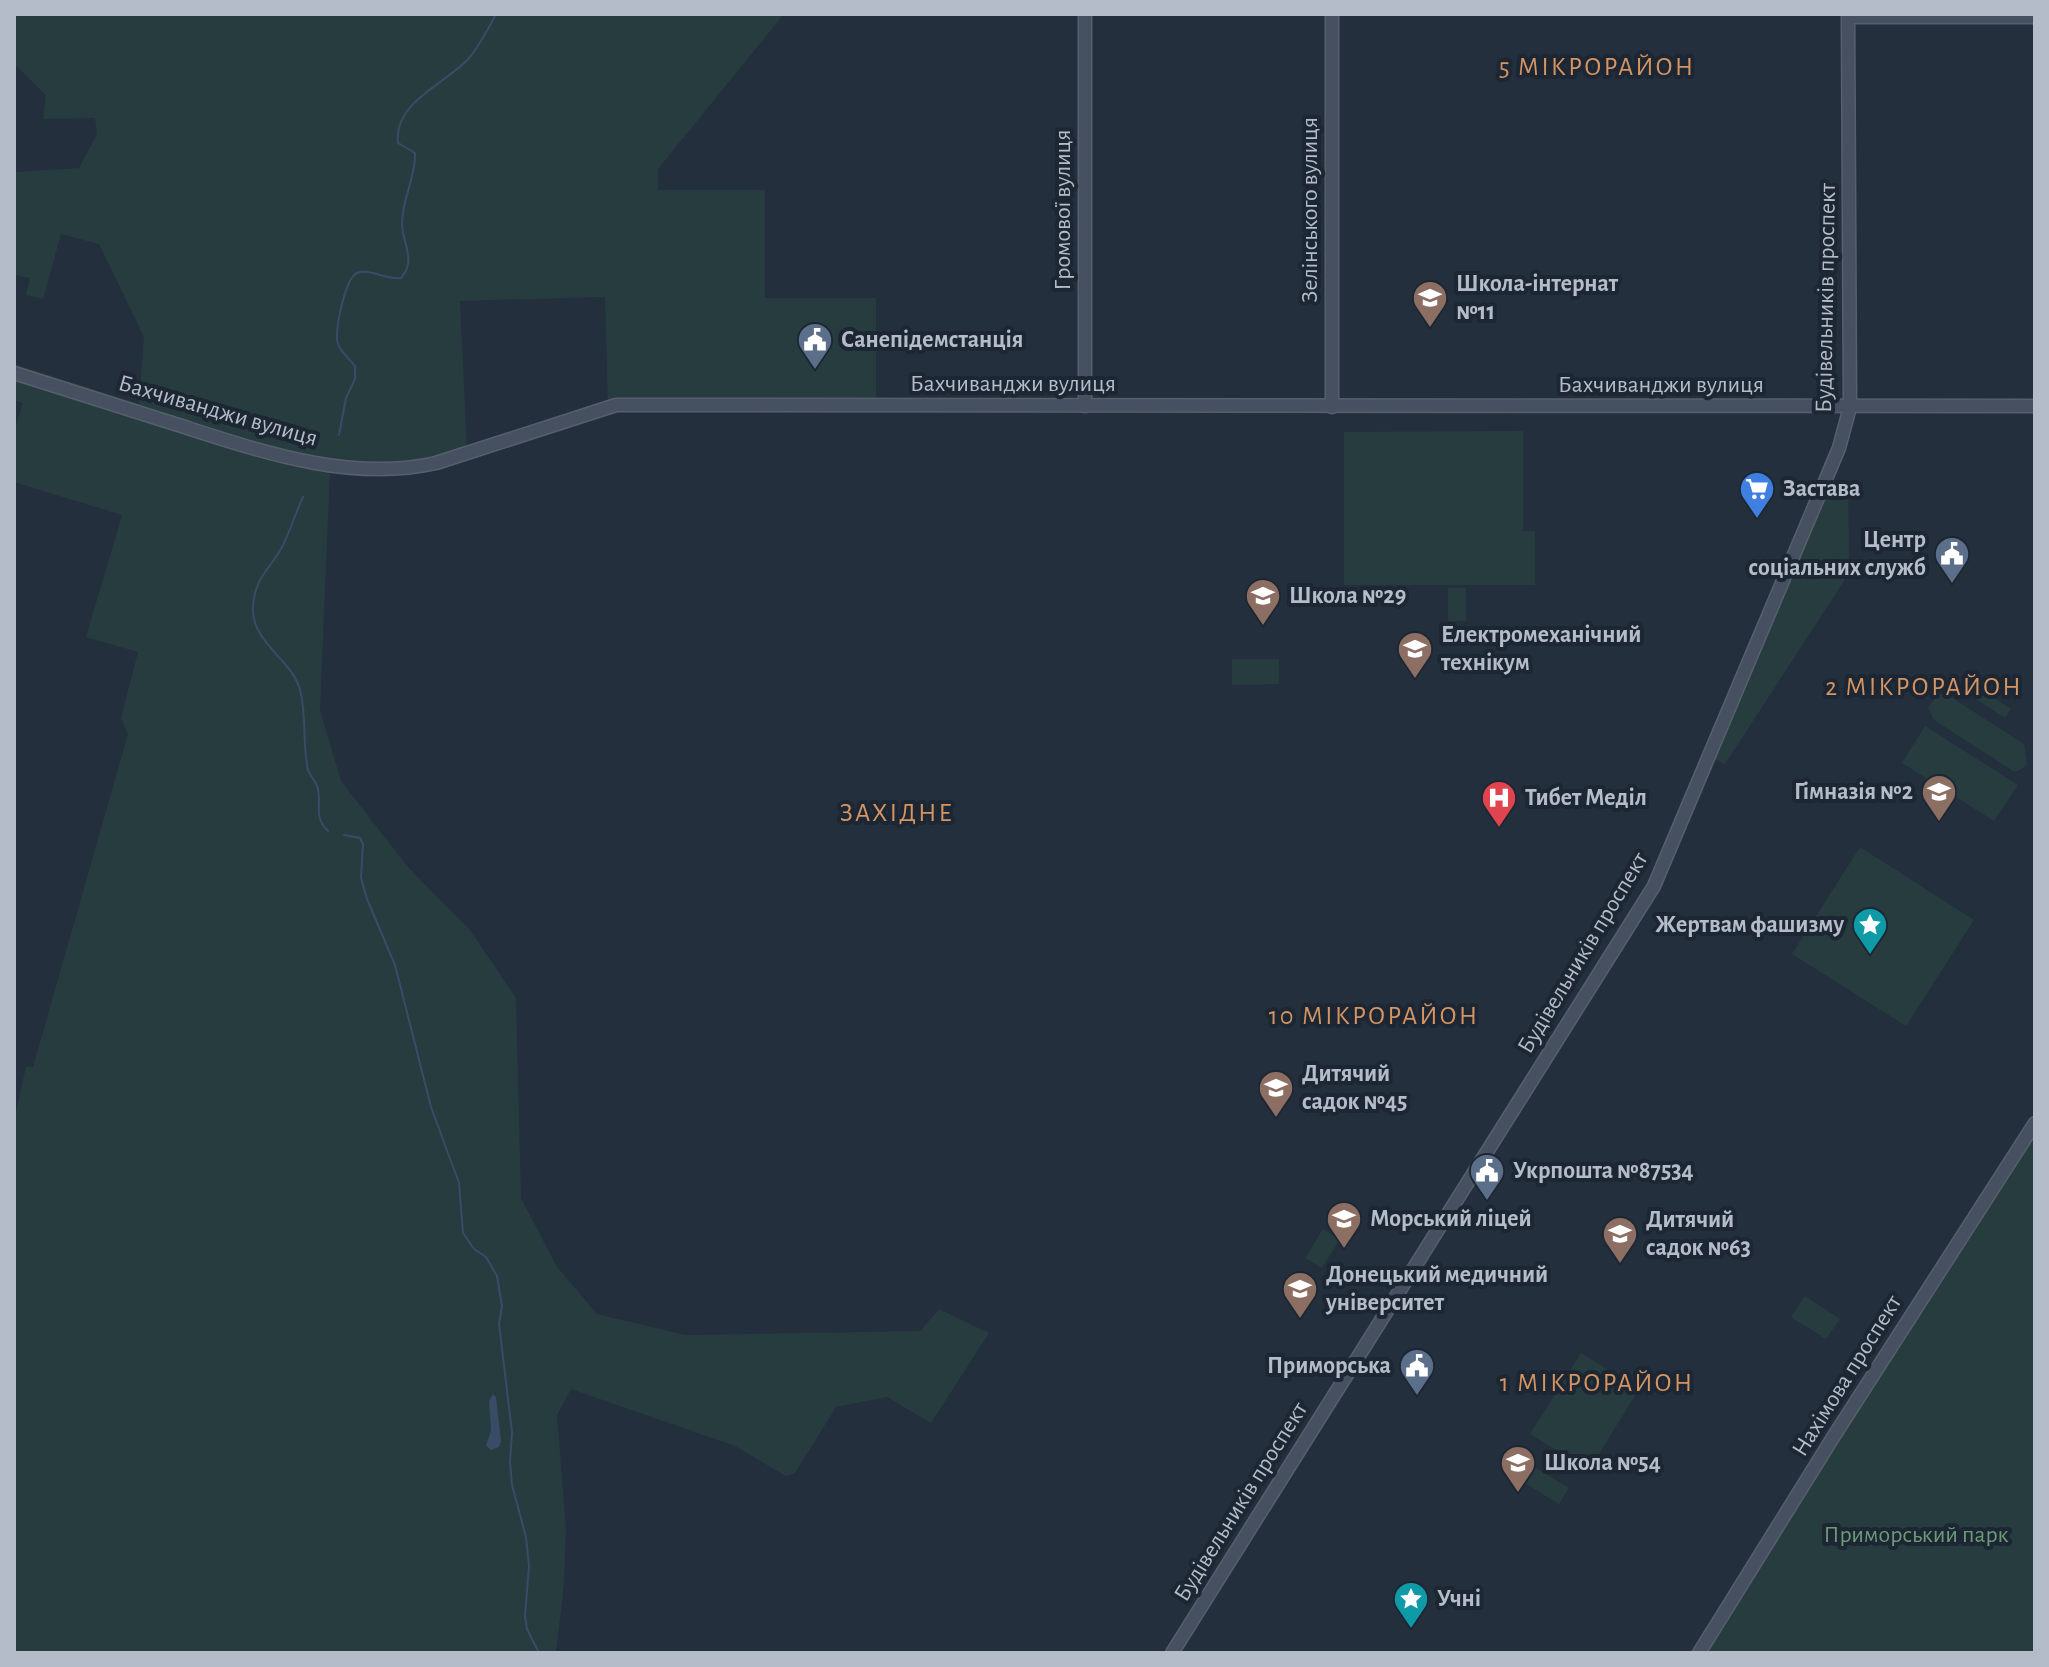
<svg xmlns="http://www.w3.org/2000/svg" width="2049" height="1667" viewBox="0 0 2049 1667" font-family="'Alegreya Sans',sans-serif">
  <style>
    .green { fill: #263c3f }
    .water { fill: #394c67 }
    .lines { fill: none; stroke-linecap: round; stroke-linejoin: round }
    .stream { stroke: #394c67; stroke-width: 2 }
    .secondary-casing { stroke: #565f6c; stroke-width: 15 }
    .secondary { stroke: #465061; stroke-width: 12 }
    .labels { text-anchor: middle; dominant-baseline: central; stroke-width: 8; stroke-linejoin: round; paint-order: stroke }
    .street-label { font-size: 24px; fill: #b4bcc9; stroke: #1d2633 }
    .poi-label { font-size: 24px; font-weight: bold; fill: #b4bcc9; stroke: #1d2633; text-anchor: start }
    .park-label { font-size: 24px; fill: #6b9a76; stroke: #1d2633 }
    .neighbourhood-label { font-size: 26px; letter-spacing: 2px; fill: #d59563; stroke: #1d2633 }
  </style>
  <rect width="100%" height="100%" fill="#242f3e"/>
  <g class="green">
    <path d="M 14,14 L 784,14 L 658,169 L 658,190 L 765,190 L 765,298 L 876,298 L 876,401 L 608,405 L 605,297 L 460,301 L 467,450 L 409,465 L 337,463 L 288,454 L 14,369 L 14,364 L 139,404 L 144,337 L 99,244 L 61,234 L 43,299 L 26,295 L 30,278 L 14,275 L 14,172 L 79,168 L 97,134 L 95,118 L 43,119 L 46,95 L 14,64 Z"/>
    <path d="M 14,377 L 330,471 L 320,710 L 341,781 L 408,867 L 470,930 L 516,998 L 521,1198 L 557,1267 L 597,1314 L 685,1335 L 920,1331 L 939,1309 L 989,1333 L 931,1423 L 887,1397 L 836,1407 L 795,1473 L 786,1476 L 735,1446 L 571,1389 L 557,1415 L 566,1529 L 564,1584 L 556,1653 L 14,1653 L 14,1122 L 26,1066 L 33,1067 L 128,734 L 121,718 L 138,652 L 86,637 L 122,515 L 14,482 L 14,431 L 23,403 L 14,400 Z"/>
    <path d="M 1523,431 L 1523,531 L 1535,531 L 1535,585 L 1344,585 L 1344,432 Z"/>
    <path d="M 1829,481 L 1848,489 L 1849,561 L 1844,581 L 1725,764 L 1712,758 Z"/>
    <rect x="1448" y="588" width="18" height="33"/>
    <path d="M 1232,659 L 1279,659 L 1279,684 L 1232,685 Z"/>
    <path d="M 1971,683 L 2011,709 L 2005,718 L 1965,692 Z"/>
    <path d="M 1938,694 L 1946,694 L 2024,744 L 2027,765 L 2018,771 L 2013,771 L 1934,720 L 1928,708 Z"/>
    <path d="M 1925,726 L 2018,785 L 1994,821 L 1902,763 Z"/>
    <path d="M 1860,847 L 1974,920 L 1906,1026 L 1792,954 Z"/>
    <path d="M 2035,1128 L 2035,1653 L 1700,1653 Z"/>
    <path d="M 1323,1229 L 1340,1239 L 1322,1268 L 1305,1258 Z"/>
    <path d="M 1805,1296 L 1840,1319 L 1826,1339 L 1791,1317 Z"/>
    <path d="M 1581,1353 L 1639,1389 L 1589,1470 L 1530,1434 Z"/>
    <path d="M 1536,1468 L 1569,1488 L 1559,1504 L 1526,1484 Z"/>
  </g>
  <path class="water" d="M 493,1394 L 496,1397 L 501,1441 L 499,1447 L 491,1450 L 486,1445 L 491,1431 L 489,1401 Z"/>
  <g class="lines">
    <g class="stream">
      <path d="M 339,435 L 346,398 L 355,379 L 355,366 C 349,358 338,350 337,340 C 336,327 345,278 357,273 C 369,268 387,280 401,278 C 417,260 402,243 402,223 C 402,199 416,177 415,153 L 398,143 C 393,102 446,84 469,58 C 480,45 488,29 496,14"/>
      <path d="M 303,497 C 296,512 291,528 284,543 C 272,569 255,574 253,607 C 251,643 292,659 300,690 C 307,716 302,744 308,770 C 310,776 315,780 317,786 C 323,803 312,816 328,831"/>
      <path d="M 344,835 L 360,838 L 363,844 L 361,878 L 367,899 L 395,965 L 431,1107 L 459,1183 L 463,1233 L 474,1249 L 486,1257 L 497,1276 L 502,1306 L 499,1324 L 512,1432 L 510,1462 L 512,1485 L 526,1537 L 529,1566 L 525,1616 L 527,1629 L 539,1653"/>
    </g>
    <defs>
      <g id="secondary">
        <path d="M 1085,14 L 1085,406"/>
        <path d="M 1849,17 L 2035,17"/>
        <path d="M 14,373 C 67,390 119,406 172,423 C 257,450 347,483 436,463 L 616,405 L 2035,406"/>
        <path d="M 1332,407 L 1332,14"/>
        <path d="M 1172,1653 L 1654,886 L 1839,448 L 1850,407 L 1848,14"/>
        <path d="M 1699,1653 L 1832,1439 L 2035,1123"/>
      </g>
    </defs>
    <use href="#secondary" class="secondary-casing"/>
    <use href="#secondary" class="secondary"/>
  </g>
  <defs>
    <symbol id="school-pin" viewBox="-11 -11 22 30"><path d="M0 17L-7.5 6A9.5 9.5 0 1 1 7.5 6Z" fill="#8d6e63" stroke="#1d2633"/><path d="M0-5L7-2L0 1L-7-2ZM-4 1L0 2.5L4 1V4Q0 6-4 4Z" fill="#fff"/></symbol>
    <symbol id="civic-pin" viewBox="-11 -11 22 30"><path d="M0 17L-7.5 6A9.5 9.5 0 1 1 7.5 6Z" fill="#5c6f8a" stroke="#1d2633"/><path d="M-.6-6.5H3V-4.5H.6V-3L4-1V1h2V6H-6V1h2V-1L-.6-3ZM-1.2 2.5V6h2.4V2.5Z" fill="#fff"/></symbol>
    <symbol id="supermarket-pin" viewBox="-11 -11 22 30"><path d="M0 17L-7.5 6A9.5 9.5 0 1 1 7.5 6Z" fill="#3f7fe0" stroke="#1d2633"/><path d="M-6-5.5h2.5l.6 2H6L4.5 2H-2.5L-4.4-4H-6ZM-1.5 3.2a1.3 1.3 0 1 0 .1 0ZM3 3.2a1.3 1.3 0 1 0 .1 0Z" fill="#fff"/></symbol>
    <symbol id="university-pin" viewBox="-11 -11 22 30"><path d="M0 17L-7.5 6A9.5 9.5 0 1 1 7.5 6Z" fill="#8d6e63" stroke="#1d2633"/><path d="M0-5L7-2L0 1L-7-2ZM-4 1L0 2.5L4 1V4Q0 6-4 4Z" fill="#fff"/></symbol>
    <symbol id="hospital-pin" viewBox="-11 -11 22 30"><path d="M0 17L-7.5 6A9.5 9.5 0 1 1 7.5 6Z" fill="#e0444e" stroke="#1d2633"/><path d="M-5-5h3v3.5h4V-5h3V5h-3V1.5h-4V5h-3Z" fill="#fff"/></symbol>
    <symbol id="sight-pin" viewBox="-11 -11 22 30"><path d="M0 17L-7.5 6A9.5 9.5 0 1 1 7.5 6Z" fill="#0f9aa8" stroke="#1d2633"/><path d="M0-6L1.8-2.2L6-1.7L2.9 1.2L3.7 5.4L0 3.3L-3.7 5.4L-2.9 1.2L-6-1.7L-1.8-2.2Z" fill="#fff"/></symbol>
  </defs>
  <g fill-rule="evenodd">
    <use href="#school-pin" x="1410" y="278" width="40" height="54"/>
    <use href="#civic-pin" x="795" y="320" width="40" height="54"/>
    <use href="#supermarket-pin" x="1737" y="469" width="40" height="54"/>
    <use href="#civic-pin" x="1932" y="534" width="40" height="54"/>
    <use href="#school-pin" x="1243" y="576" width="40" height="54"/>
    <use href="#university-pin" x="1395" y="629" width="40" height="54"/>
    <use href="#school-pin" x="1919" y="772" width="40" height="54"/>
    <use href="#hospital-pin" x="1479" y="778" width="40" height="54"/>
    <use href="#sight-pin" x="1850" y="905" width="40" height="54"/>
    <use href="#school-pin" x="1256" y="1068" width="40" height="54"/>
    <use href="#civic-pin" x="1467" y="1151" width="40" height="54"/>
    <use href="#school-pin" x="1324" y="1199" width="40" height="54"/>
    <use href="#school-pin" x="1600" y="1214" width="40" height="54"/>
    <use href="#university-pin" x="1280" y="1269" width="40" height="54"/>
    <use href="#civic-pin" x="1397" y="1346" width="40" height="54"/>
    <use href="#school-pin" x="1498" y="1443" width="40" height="54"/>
    <use href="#sight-pin" x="1391" y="1579" width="40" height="54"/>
  </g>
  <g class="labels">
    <g class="street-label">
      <text transform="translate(1063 210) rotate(-90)">Громової вулиця</text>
      <text transform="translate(1310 210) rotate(-90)">Зелінського вулиця</text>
      <text transform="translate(1826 298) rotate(-89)">Будівельників проспект</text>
      <text x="1013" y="384">Бахчиванджи вулиця</text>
      <text x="1661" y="385">Бахчиванджи вулиця</text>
      <text transform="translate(218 411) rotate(16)">Бахчиванджи вулиця</text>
      <text transform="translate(1583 953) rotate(-59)">Будівельників проспект</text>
      <text transform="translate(1847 1376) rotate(-58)">Нахімова проспект</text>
      <text transform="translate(1241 1502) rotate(-58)">Будівельників проспект</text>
    </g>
    <g class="poi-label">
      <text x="1456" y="284">Школа-інтернат<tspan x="1456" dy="28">№11</tspan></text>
      <text x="841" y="340">Санепідемстанція</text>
      <text x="1783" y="489">Застава</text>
      <text x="1926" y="540" text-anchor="end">Центр<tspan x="1926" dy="28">соціальних служб</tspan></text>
      <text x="1289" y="596">Школа №29</text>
      <text x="1441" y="635">Електромеханічний<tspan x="1441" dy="28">технікум</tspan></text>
      <text x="1913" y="792" text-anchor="end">Гімназія №2</text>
      <text x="1525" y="798">Тибет Меділ</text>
      <text x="1844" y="925" text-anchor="end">Жертвам фашизму</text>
      <text x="1302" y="1074">Дитячий<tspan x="1302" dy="28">садок №45</tspan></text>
      <text x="1513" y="1171">Укрпошта №87534</text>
      <text x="1370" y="1219">Морський ліцей</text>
      <text x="1646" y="1220">Дитячий<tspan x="1646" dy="28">садок №63</tspan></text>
      <text x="1326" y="1275">Донецький медичний<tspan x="1326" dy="28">університет</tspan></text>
      <text x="1391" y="1366" text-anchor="end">Приморська</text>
      <text x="1544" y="1463">Школа №54</text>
      <text x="1437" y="1599">Учні</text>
    </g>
    <g class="park-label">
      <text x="1916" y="1535">Приморський парк</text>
    </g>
    <g class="neighbourhood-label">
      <text x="1597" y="67">5 МІКРОРАЙОН</text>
      <text x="1924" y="687">2 МІКРОРАЙОН</text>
      <text x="897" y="813">ЗАХІДНЕ</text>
      <text x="1374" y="1016">10 МІКРОРАЙОН</text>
      <text x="1597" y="1383">1 МІКРОРАЙОН</text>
    </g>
  </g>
  <rect width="2049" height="1667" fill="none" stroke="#b4bcc9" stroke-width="32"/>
</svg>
